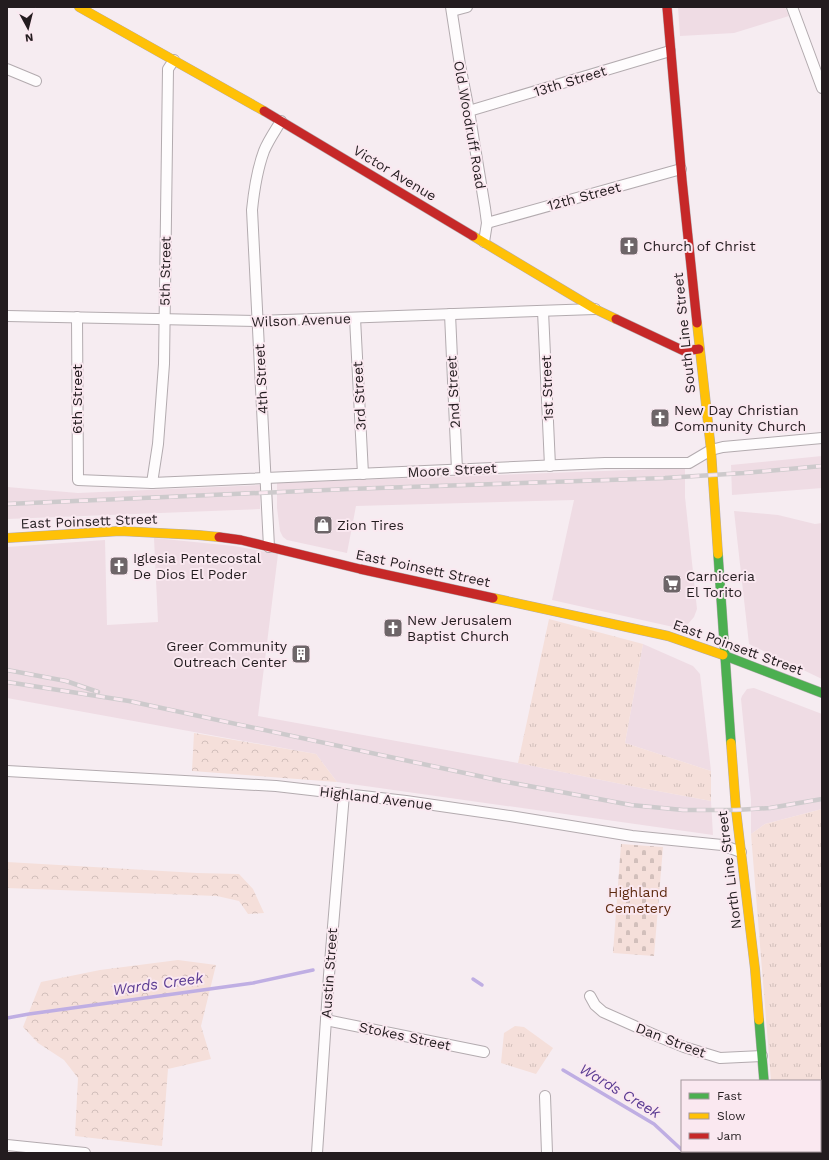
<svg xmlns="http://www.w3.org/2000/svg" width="829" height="1160" viewBox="0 0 829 1160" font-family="'Work Sans',sans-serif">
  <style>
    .built { fill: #efdce4 }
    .grass { fill: url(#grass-tufts) }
    .forest { fill: url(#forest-crowns) }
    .cemetery { fill: url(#cemetery-stones) }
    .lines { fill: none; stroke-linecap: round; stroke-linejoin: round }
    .stream { stroke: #bfaee3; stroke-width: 3.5 }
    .street-casing { stroke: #b3abaf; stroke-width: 12 }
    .fast-casing { stroke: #b3abaf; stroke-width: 10 }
    .slow-casing { stroke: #b3abaf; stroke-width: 10 }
    .jam-casing { stroke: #b3abaf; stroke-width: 10 }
    .street { stroke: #fefcfd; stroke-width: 10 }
    .fast { stroke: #4caf50; stroke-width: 9 }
    .slow { stroke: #ffc107; stroke-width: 9 }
    .jam { stroke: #c62828; stroke-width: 9 }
    .rail-casing { stroke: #cdcacc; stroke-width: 4.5 }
    .rail { stroke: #fae8f0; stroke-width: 3; stroke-dasharray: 9; stroke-linecap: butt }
    .labels { text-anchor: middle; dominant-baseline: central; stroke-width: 4; stroke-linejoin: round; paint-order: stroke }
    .street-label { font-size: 14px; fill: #231c1f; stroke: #fae8f0 }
    .poi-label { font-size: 14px; fill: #231c1f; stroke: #fae8f0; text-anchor: start }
    .park-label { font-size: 14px; fill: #5d2a10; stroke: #fae8f0 }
    .water-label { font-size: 15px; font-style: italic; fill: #5b3c93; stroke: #fae8f0 }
  </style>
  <defs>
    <pattern id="grass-tufts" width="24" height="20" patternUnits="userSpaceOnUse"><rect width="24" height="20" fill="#f5dfda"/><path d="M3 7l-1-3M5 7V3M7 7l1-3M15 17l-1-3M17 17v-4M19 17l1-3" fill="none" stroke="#d2bfbb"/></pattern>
    <pattern id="forest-crowns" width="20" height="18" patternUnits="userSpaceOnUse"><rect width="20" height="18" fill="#f5dfda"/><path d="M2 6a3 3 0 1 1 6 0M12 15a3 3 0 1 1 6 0" fill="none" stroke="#d2bfbb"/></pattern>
    <pattern id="cemetery-stones" width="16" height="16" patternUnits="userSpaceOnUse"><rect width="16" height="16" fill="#f5dfda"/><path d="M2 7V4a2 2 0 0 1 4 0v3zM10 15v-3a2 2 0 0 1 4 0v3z" fill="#d2bfbb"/></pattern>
  </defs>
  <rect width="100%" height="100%" fill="#f6ecf1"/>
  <g class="built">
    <path d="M 678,7 L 785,7 L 789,16 L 734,33 L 680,36 Z"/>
    <path d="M 822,456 L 822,488 L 732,495 L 731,465 Z"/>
    <path d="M 685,468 L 685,497 L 697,609 L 694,617 L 688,624 L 678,628 L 552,600 L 574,500 L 356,506 L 347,553 L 287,540 L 283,537 L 280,531 L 277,508 L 277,483 Z"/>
    <path d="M 260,485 L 260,509 L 7,519 L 7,487 L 78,493 Z"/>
    <path d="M 734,511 L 778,515 L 815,524 L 822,523 L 822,679 L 749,644 Z"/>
    <path d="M 154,538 L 234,546 L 278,554 L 258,716 L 518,763 L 631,786 L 711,801 L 713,835 L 337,782 L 316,754 L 7,698 L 7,547 L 105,540 L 107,625 L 158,622 Z"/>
    <path d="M 643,644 L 693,666 L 700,674 L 711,771 L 625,743 Z"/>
    <path d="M 754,688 L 822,714 L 822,809 L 765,824 L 751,834 L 751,800 L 741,699 L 742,696 L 747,689 Z"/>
  </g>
  <g class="grass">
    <path d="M 549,619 L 643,644 L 625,743 L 711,771 L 711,801 L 631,786 L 518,763 Z"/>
    <path d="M 822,809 L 822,1153 L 776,1153 L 776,1151 L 820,1151 L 820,1081 L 771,1081 L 751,834 L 765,824 Z"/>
    <path d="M 515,1026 L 524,1027 L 553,1048 L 536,1074 L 501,1063 L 504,1033 Z"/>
  </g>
  <g class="forest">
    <path d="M 194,733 L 316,754 L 337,782 L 192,771 Z"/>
    <path d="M 7,862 L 197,873 L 239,874 L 253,889 L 264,913 L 248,914 L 239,901 L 217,896 L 7,888 Z"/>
    <path d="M 178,960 L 216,965 L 201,1026 L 211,1059 L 168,1069 L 162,1146 L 75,1136 L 78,1078 L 64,1060 L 38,1043 L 23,1027 L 41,982 L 100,970 Z"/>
  </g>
  <path class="cemetery" d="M 621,844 L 663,847 L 654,956 L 613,953 Z"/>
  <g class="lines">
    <g class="stream">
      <path d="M 473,979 L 482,985"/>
      <path d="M 7,1018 L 29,1014 L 253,983 L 313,970"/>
      <path d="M 563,1070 L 654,1124 L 682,1150"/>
    </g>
    <defs>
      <g id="street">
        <path d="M 451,7 L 460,65 L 469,111 L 485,208 L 487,223 L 484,242"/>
        <path d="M 792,7 L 822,88"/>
        <path d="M 452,11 L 467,7"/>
        <path d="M 7,69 L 36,81"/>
        <path d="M 469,111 L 670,51"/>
        <path d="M 487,223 L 681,169"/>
        <path d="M 543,311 L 550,466"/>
        <path d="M 450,314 L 457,470"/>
        <path d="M 7,316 L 257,321 L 595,309"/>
        <path d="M 77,317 L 78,480 L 152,483 L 605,463 L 689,463 L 711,450 L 723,447 L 822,438"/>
        <path d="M 355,318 L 363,474"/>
        <path d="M 152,483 L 158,444 L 164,364 L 168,69 L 174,60"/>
        <path d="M 269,547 L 252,210 C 254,190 257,170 264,151 C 268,141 275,131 281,121"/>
        <path d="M 7,771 L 276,786 L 406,801 L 510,816 L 632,836 L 722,845 L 741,852"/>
        <path d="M 590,996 L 595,1005 L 603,1012 L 657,1036 L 684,1047 L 720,1058 L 762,1056"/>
        <path d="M 326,1020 L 484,1052"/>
        <path d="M 545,1096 L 547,1153"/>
        <path d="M 7,1145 L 85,1153"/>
        <path d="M 317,1153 L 329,975 L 344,794"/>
      </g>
      <g id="fast">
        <path d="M 718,554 L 731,743"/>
        <path d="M 723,655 L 822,693"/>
        <path d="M 759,1020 L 764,1081"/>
        <path d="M 769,1151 L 769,1153"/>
      </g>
      <g id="slow">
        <path d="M 79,7 L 264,111"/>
        <path d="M 473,236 L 595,309 L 616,319"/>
        <path d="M 697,323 L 711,450 L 718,554"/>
        <path d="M 7,538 L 120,531 L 198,535 L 219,537"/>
        <path d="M 493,598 L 668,636 L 723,655"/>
        <path d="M 731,743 L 736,810 L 755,969 L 759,1020"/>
      </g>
      <g id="jam">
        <path d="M 667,7 L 682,180 L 697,323"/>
        <path d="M 264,111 L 473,236"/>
        <path d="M 616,319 L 684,351 L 699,349"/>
        <path d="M 219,537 L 241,540 L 360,569 L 493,598"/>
      </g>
    </defs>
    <use href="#street" class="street-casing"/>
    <use href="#fast" class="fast-casing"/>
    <use href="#slow" class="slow-casing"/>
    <use href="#jam" class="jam-casing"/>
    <use href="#street" class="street"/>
    <use href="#fast" class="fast"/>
    <use href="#slow" class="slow"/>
    <use href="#jam" class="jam"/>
    <defs>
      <g id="rail">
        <path d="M 7,504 L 349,489 L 665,478 L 744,473 L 822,466"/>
        <path d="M 7,670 L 66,681 L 98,692"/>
        <path d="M 7,682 L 129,701 L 502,781 L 631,805 L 683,810 L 736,810 L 770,808 L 822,799"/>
      </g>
    </defs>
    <use href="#rail" class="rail-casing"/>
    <use href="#rail" class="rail"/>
  </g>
  <defs>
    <symbol id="church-square" viewBox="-11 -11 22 22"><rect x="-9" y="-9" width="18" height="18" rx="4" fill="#6d6568" stroke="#fae8f0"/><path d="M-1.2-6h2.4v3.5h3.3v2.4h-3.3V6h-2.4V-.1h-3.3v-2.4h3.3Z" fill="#fff"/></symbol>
    <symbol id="shop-square" viewBox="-11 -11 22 22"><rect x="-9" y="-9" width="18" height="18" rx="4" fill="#6d6568" stroke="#fae8f0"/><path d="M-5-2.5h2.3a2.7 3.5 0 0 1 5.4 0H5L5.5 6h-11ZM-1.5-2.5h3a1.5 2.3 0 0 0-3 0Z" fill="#fff"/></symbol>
    <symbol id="supermarket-square" viewBox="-11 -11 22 22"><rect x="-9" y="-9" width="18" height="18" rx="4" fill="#6d6568" stroke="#fae8f0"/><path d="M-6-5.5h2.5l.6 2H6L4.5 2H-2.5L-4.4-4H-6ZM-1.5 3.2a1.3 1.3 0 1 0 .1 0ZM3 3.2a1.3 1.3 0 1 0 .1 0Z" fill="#fff"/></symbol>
    <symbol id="building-square" viewBox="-11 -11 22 22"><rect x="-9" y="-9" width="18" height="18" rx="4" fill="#6d6568" stroke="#fae8f0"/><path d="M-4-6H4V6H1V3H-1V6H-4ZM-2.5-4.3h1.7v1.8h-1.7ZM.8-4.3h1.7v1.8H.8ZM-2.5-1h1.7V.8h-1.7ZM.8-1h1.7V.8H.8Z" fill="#fff"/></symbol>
  </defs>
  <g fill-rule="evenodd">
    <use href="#church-square" x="618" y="235" width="22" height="22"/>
    <use href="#church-square" x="649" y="407" width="22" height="22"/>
    <use href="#shop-square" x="312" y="514" width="22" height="22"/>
    <use href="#church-square" x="108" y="555" width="22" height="22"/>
    <use href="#supermarket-square" x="661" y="573" width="22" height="22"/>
    <use href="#church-square" x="382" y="617" width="22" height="22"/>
    <use href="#building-square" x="290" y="643" width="22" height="22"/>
  </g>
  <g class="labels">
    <g class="street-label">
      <text transform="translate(570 81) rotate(-17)">13th Street</text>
      <text transform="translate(470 125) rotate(80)">Old Woodruff Road</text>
      <text transform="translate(395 173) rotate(31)">Victor Avenue</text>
      <text transform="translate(584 196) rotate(-15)">12th Street</text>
      <text transform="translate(165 271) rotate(-89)">5th Street</text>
      <text transform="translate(301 320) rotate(-2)">Wilson Avenue</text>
      <text transform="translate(684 333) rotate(-96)">South Line Street</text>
      <text transform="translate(261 379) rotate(-93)">4th Street</text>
      <text transform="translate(547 388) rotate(-92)">1st Street</text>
      <text transform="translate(453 392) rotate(-93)">2nd Street</text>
      <text transform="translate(359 396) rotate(-93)">3rd Street</text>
      <text transform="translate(77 399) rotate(-90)">6th Street</text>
      <text transform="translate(452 470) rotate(-3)">Moore Street</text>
      <text transform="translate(89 521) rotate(-2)">East Poinsett Street</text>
      <text transform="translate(423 568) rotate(12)">East Poinsett Street</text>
      <text transform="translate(738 647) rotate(20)">East Poinsett Street</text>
      <text transform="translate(376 798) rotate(7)">Highland Avenue</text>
      <text transform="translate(729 870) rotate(-97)">North Line Street</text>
      <text transform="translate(329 973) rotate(-86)">Austin Street</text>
      <text transform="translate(405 1036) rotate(12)">Stokes Street</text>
      <text transform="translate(671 1040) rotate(21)">Dan Street</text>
    </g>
    <g class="poi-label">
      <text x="643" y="246">Church of Christ</text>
      <text x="674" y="410">New Day Christian<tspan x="674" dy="16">Community Church</tspan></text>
      <text x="337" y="525">Zion Tires</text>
      <text x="133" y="558">Iglesia Pentecostal<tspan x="133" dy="16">De Dios El Poder</tspan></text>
      <text x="686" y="576">Carniceria<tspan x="686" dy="16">El Torito</tspan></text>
      <text x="407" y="620">New Jerusalem<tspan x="407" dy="16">Baptist Church</tspan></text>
      <text x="287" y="646" text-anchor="end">Greer Community<tspan x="287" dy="16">Outreach Center</tspan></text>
    </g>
    <g class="park-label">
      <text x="638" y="892">Highland<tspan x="638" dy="16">Cemetery</tspan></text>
    </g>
    <g class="water-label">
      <text transform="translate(158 984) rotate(-8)">Wards Creek</text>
      <text transform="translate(620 1091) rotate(31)">Wards Creek</text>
    </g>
  </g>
  <rect width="829" height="1160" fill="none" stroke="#231c1f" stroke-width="16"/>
  <rect x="681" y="1080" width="140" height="72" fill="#fae8f0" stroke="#a4969c"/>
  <rect x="689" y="1093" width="20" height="6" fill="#4caf50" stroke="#a4969c"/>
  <text x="717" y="1100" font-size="12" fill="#231c1f">Fast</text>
  <rect x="689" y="1113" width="20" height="6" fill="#ffc107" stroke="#a4969c"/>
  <text x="717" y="1120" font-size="12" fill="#231c1f">Slow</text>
  <rect x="689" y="1133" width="20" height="6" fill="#c62828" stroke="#a4969c"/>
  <text x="717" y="1140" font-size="12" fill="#231c1f">Jam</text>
  <g transform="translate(28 28) rotate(173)" stroke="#fae8f0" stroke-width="3" paint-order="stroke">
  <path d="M0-3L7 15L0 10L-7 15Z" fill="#231c1f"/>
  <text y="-6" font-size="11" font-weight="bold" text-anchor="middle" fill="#231c1f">N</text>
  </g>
</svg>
